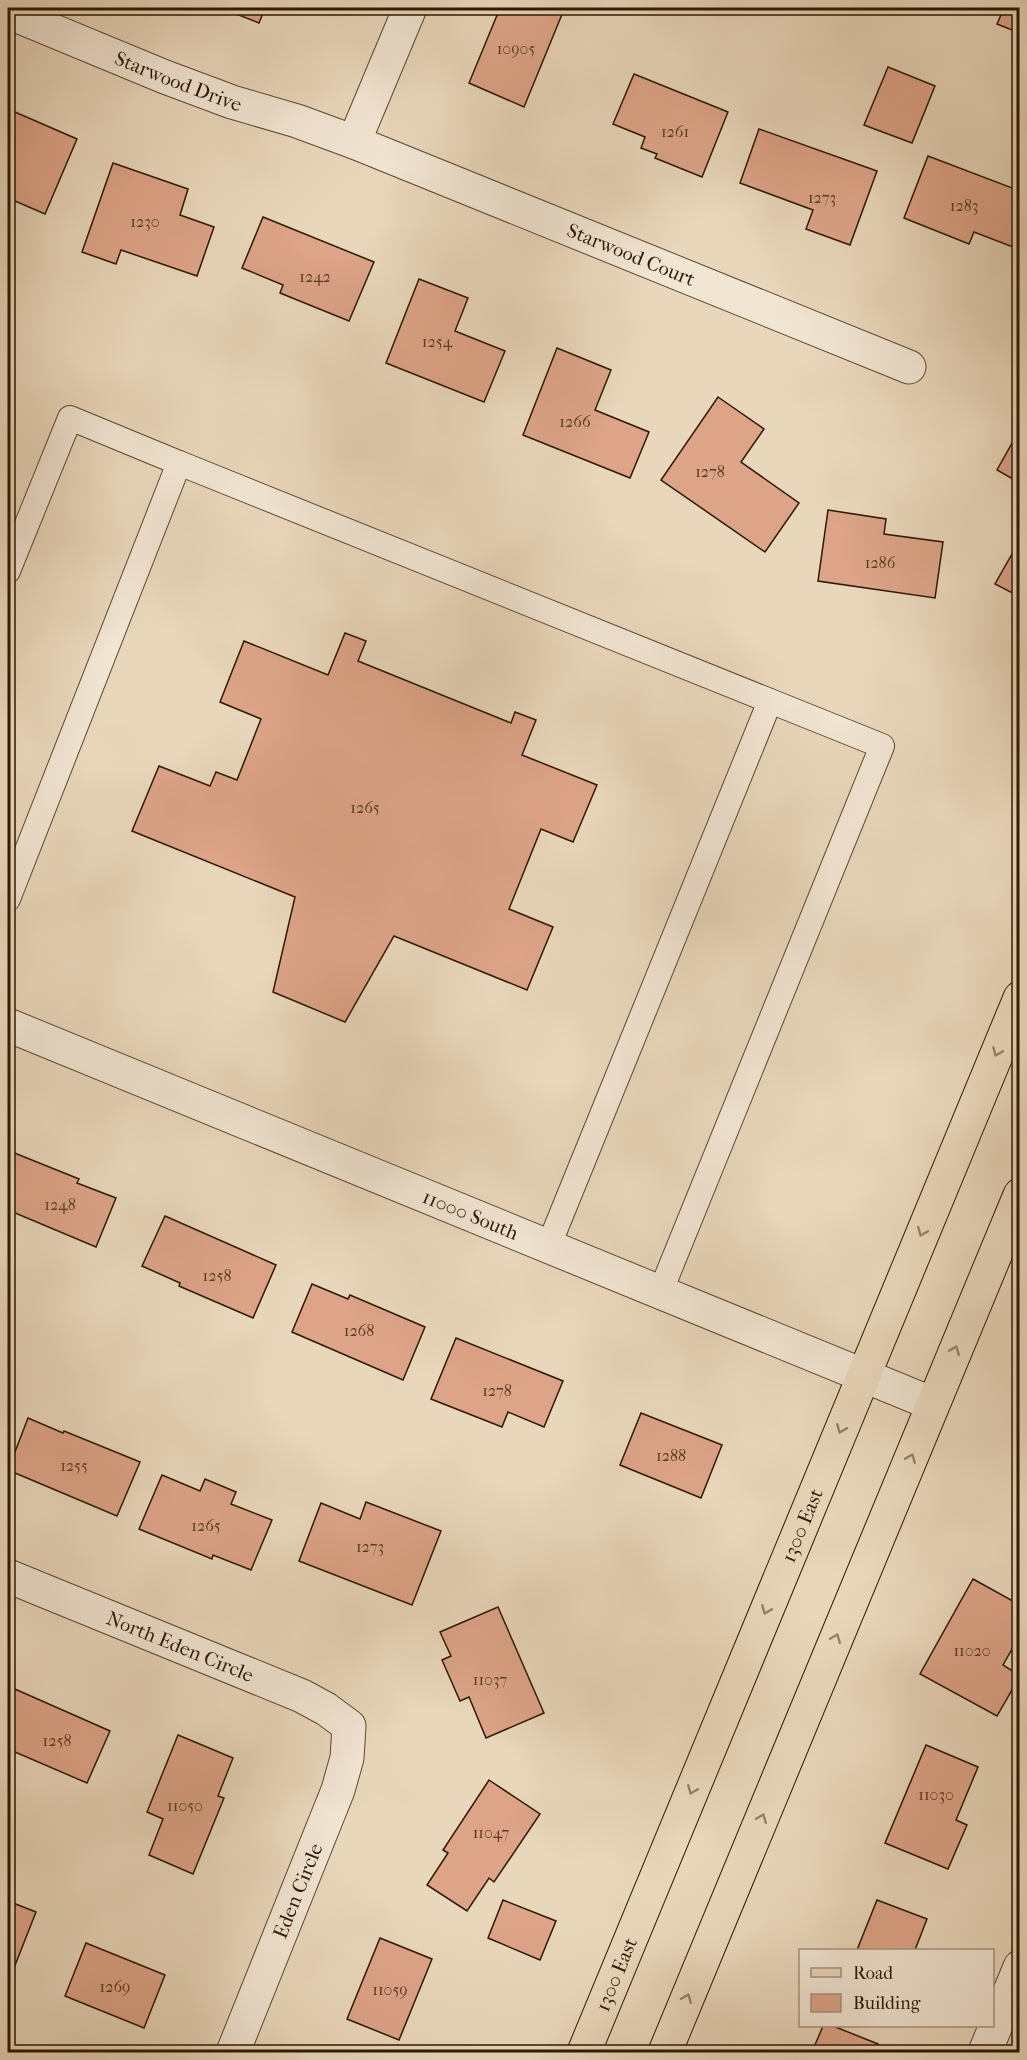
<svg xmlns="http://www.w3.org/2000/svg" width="1027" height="2060" viewBox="0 0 1027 2060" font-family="'IM FELL French Canon',serif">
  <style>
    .building { fill: #dda488; stroke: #2c1801; stroke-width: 1.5 }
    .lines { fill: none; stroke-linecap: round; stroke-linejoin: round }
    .service-casing { stroke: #5b4830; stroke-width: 26 }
    .minor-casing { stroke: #5b4830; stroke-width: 35 }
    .tertiary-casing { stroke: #5b4830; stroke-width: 35 }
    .primary-casing { stroke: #2c1801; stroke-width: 35 }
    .path { stroke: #2c1801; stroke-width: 4; stroke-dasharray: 1.5 3; stroke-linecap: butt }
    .service { stroke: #f1e5d3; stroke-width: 24 }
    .minor { stroke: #f1e5d3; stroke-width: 33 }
    .tertiary { stroke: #f1e5d3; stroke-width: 33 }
    .primary { stroke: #e9d7bb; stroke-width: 33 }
    .oneway { stroke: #948167 }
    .labels { text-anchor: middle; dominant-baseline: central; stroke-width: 4.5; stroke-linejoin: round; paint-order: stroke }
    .number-label { font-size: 16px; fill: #583b23 }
    .street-label { font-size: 20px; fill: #2c1801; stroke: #f1e5d3 }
  </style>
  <rect width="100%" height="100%" fill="#e9d7bb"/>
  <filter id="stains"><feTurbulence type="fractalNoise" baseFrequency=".00333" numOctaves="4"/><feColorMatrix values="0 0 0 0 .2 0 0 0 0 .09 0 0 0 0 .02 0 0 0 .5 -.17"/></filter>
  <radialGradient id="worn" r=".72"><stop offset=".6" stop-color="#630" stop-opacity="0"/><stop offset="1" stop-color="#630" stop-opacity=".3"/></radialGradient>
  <g class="building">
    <path d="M 221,8 L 265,8 L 259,23 Z"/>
    <path d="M 500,8 L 553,8 L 563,12 L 524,107 L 469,83 Z"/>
    <path d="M 1004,8 L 1020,8 L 1020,33 L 997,24 Z"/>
    <path d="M 888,67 L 935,86 L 912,143 L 864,125 Z"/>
    <path d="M 634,74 L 728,112 L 702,177 L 655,158 L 657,154 L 641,148 L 645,137 L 613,124 Z"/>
    <path d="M 8,109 L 77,139 L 45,214 L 8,198 Z"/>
    <path d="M 759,129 L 877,171 L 850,245 L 806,229 L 813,210 L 740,183 Z"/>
    <path d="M 928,156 L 1020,191 L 1020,230 L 1013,247 L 974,232 L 969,244 L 904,218 Z"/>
    <path d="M 113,163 L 188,189 L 180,215 L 214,227 L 197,276 L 121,250 L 116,264 L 82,252 Z"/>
    <path d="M 263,217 L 374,262 L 349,321 L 280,293 L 283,285 L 242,268 Z"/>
    <path d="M 419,279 L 468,298 L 455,331 L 505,351 L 484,402 L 386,363 Z"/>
    <path d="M 557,348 L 611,370 L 595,410 L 649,432 L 630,478 L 523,435 Z"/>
    <path d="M 718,397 L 764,429 L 741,462 L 799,503 L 765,552 L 661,480 Z"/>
    <path d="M 1020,429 L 1020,483 L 997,470 Z"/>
    <path d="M 828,510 L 886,519 L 884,534 L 943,542 L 935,598 L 818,581 Z"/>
    <path d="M 1020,540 L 1020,597 L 995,584 Z"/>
    <path d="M 345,633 L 366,641 L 358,661 L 511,723 L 515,712 L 536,720 L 522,755 L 597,785 L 573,842 L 541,829 L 509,909 L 553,927 L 527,990 L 394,936 L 345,1022 L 273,992 L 295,897 L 132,831 L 159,766 L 210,786 L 216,772 L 237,780 L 261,719 L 220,702 L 244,641 L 328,675 Z"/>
    <path d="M 12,1152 L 79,1179 L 77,1183 L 116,1198 L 96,1247 L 8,1210 L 8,1163 Z"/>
    <path d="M 165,1216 L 276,1265 L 253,1318 L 179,1286 L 180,1283 L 142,1266 Z"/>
    <path d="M 312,1284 L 348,1299 L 350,1295 L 425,1327 L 403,1380 L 292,1332 Z"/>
    <path d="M 456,1338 L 563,1381 L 544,1427 L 508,1412 L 502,1427 L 431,1399 Z"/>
    <path d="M 641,1413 L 722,1445 L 701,1498 L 620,1465 Z"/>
    <path d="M 28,1418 L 63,1433 L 64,1431 L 140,1462 L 117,1516 L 8,1470 Z"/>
    <path d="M 162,1475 L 200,1491 L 205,1479 L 236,1492 L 231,1504 L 272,1520 L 251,1570 L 213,1555 L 212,1559 L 139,1529 Z"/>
    <path d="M 366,1502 L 441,1531 L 412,1605 L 299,1561 L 321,1503 L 360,1519 Z"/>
    <path d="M 973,1579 L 1020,1605 L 1020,1635 L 1003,1665 L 1020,1676 L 997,1716 L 920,1674 Z"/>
    <path d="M 498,1607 L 544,1713 L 486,1738 L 469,1697 L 460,1701 L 442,1660 L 451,1656 L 440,1632 Z"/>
    <path d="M 8,1686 L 110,1731 L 87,1783 L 8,1749 Z"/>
    <path d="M 178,1735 L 233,1758 L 218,1796 L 224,1798 L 193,1874 L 149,1855 L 163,1819 L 147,1812 Z"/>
    <path d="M 926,1745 L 978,1767 L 956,1820 L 967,1825 L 948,1869 L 885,1843 Z"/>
    <path d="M 489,1780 L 540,1814 L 494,1882 L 489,1878 L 467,1911 L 427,1885 L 448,1853 L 443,1850 Z"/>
    <path d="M 503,1900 L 556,1921 L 540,1960 L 488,1938 Z"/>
    <path d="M 877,1900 L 927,1919 L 915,1950 L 857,1950 Z"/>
    <path d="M 8,1901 L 36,1912 L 12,1973 L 8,1971 Z"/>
    <path d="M 380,1938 L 432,1959 L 399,2040 L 347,2019 Z"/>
    <path d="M 86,1943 L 165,1975 L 144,2028 L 65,1996 Z"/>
    <path d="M 823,2026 L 833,2026 L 878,2044 L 874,2052 L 812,2052 Z"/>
  </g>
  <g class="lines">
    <defs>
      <g id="service">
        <path d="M 179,463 L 770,701"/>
        <path d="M 8,571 L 70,418 L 179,463 L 8,899"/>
        <path d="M 549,1245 L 770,701 L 882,746 L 660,1293"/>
      </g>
      <g id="minor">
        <path id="s1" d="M 8,12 L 165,77 L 232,102 L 297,121 L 354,142 L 909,367"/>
        <path d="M 354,142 L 410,8"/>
        <path id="s2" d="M 8,1576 L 302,1696 L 326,1709 L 349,1726 L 347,1758 L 338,1790 L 233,2052"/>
        <path d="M 985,2052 L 1020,1967"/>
      </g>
      <g id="tertiary">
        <path id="s3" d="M 8,1025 L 933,1404"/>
      </g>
      <g id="primary">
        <path id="s4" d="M 584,2052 L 1020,998"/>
        <path d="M 665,2052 L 1020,1195"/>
      </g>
    </defs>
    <use href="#service" class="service-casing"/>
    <use href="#minor" class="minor-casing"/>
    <use href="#tertiary" class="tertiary-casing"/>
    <use href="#primary" class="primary-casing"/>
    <path class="path" d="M 1020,1397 L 1018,1405 L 1020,1415"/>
    <use href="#service" class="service"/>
    <use href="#minor" class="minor"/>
    <use href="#tertiary" class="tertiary"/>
    <use href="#primary" class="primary"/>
  </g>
  <defs><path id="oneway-chevron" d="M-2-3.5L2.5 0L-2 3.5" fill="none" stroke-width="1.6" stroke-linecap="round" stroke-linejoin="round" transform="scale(1.5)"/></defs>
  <g class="oneway">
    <use href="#oneway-chevron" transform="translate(997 1052) rotate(113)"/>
    <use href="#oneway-chevron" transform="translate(922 1232) rotate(112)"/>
    <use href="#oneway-chevron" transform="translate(955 1350) rotate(-68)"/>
    <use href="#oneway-chevron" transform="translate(841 1429) rotate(112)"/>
    <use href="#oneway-chevron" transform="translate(911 1458) rotate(-68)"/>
    <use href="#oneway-chevron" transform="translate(766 1610) rotate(112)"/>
    <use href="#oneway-chevron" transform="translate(836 1638) rotate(-68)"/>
    <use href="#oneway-chevron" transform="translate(692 1790) rotate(112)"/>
    <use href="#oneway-chevron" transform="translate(762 1818) rotate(-68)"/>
    <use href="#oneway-chevron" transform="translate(687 1998) rotate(-68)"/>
  </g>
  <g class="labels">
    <g class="number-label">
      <text x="516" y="48">10905</text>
      <text x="675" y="131">1261</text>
      <text x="822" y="197">1273</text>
      <text x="964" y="205">1283</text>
      <text x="145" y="221">1230</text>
      <text x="315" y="276">1242</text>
      <text x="437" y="341">1254</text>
      <text x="575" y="421">1266</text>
      <text x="710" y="471">1278</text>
      <text x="880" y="562">1286</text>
      <text x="365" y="807">1265</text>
      <text x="60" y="1204">1248</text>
      <text x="217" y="1275">1258</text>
      <text x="359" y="1330">1268</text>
      <text x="497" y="1390">1278</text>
      <text x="671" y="1455">1288</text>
      <text x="74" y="1465">1255</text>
      <text x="206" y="1525">1265</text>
      <text x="370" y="1546">1273</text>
      <text x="972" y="1650">11020</text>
      <text x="490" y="1679">11037</text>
      <text x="57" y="1740">1258</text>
      <text x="936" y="1794">11030</text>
      <text x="185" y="1805">11050</text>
      <text x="491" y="1832">11047</text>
      <text x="115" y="1986">1269</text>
      <text x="390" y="1989">11059</text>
    </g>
    <g class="street-label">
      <text stroke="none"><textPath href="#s1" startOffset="184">Starwood Drive</textPath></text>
      <text stroke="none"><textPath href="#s1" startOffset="669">Starwood Court</textPath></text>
      <text stroke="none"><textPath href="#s3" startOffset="500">11000 South</textPath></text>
      <text stroke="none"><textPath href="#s4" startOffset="570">1300 East</textPath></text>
      <text stroke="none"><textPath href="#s2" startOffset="186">North Eden Circle</textPath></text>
      <text transform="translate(298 1891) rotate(-68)">Eden Circle</text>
      <text stroke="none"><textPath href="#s4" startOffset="84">1300 East</textPath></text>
    </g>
  </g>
  <rect width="1027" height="2060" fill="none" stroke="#e9d7bb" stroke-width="30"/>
  <rect x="9" y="9" width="1009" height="2042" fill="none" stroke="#2c1801" stroke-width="3"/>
  <rect x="15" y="15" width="997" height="2030" fill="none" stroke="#2c1801" stroke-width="1.5"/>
  <rect x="799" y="1949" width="195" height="78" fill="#f1e5d3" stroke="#a2937f" stroke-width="1.5"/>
  <rect x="811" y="1968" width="30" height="9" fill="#e9d7bb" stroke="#a2937f" stroke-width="1.5"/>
  <text x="853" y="1979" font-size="18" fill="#2c1801">Road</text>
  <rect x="811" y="1994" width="30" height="18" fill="#dda488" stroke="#a2937f" stroke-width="1.5"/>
  <text x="853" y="2009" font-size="18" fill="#2c1801">Building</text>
  <rect width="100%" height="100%" filter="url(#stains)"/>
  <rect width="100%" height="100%" fill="url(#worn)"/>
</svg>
